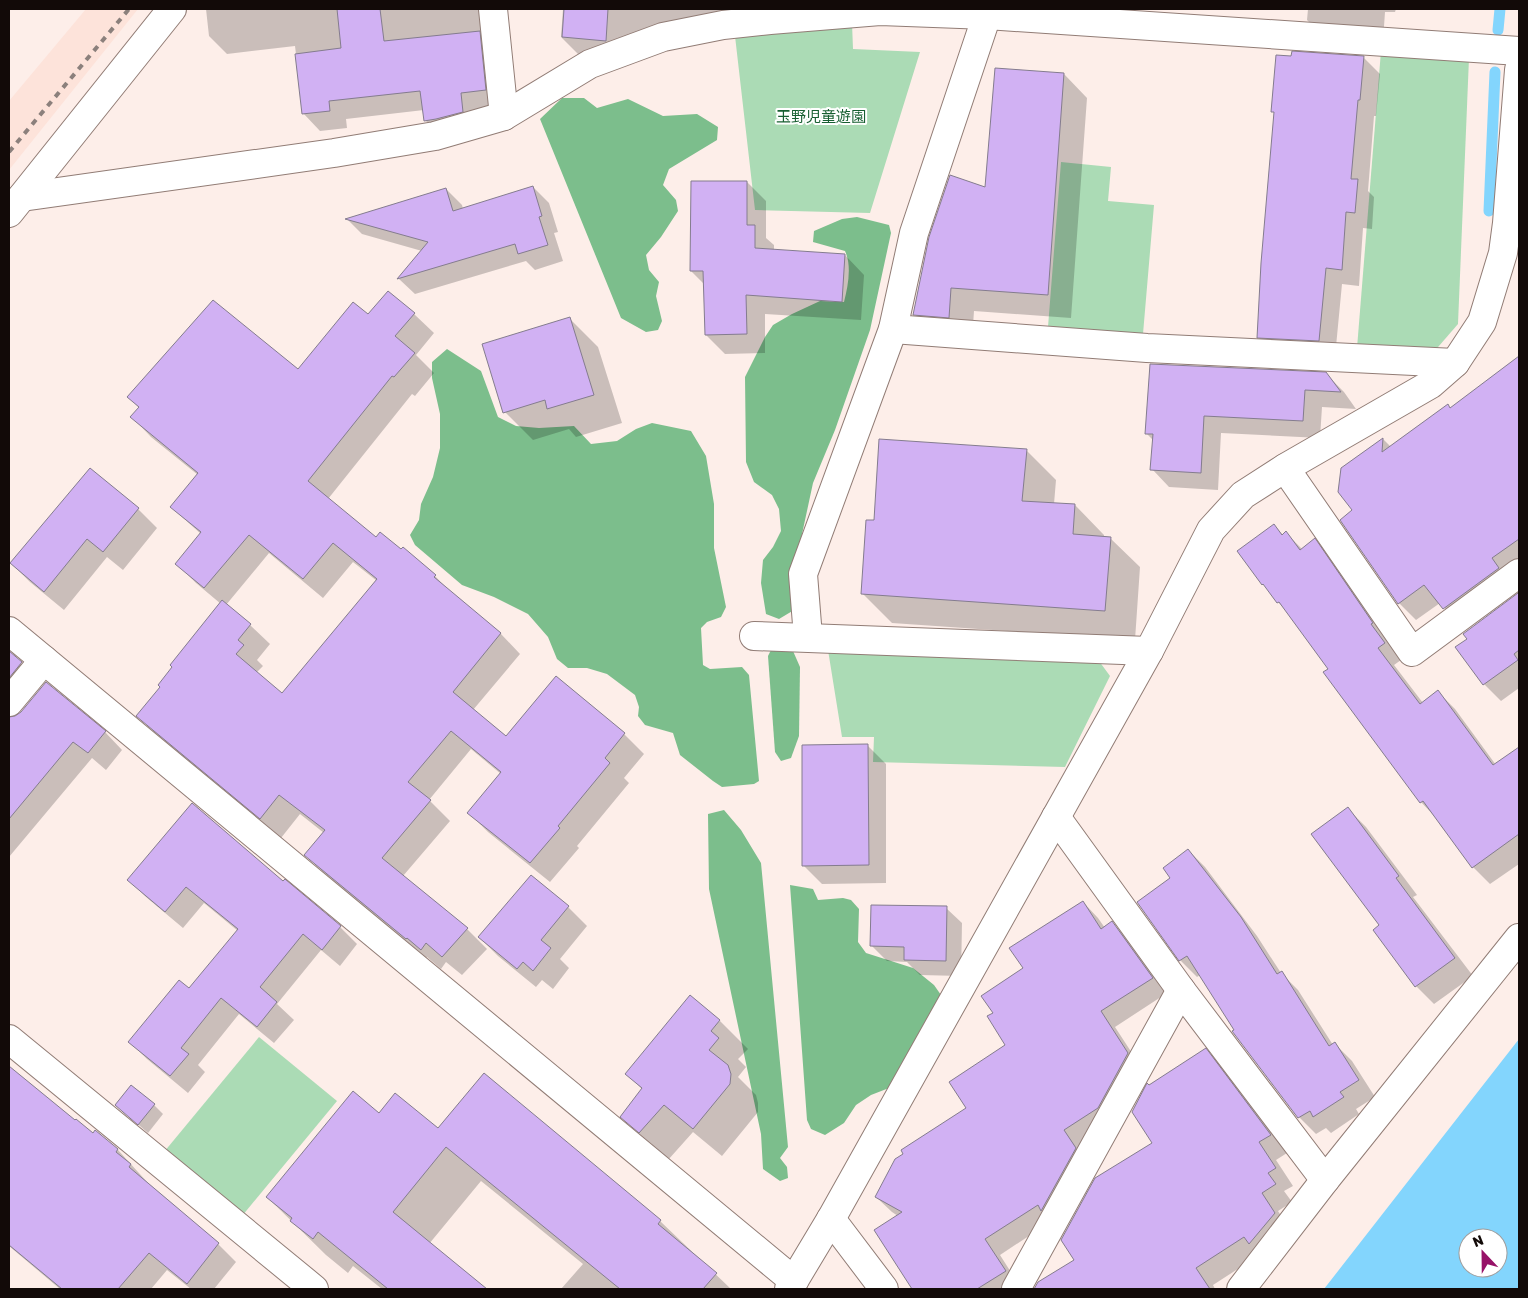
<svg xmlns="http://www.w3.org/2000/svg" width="1528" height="1298" viewBox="0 0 1528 1298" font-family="Rubik,'Noto Sans JP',sans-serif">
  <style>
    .built { fill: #fde3da }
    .green { fill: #abdbb5 }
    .forest { fill: #7cbe8c }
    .water { fill: #83d5fd; fill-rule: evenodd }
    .shadow { fill: #0003; fill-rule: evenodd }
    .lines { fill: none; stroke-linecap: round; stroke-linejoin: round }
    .stream { stroke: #83d5fd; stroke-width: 11 }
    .building { fill: #d1b1f3; stroke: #847c8e }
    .minor-casing { stroke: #917c75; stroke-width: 30 }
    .minor { stroke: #fff; stroke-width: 28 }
    .rail { stroke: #8b807c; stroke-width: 4; stroke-dasharray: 6 6; stroke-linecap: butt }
    .labels { text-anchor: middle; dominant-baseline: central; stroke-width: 4; stroke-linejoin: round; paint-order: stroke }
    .park-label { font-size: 15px; fill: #175f31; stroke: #fff }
  </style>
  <rect width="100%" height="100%" fill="#fdeee9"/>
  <path class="built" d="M 86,9 L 138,9 L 9,170 L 9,101 Z"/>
  <g class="green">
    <path d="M 852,23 L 853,49 L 920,52 L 870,213 L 755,210 L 735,36 Z"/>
    <path d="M 1381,51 L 1469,58 L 1458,324 L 1432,354 L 1357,348 Z"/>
    <path d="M 1061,162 L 1111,167 L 1108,201 L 1154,205 L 1143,334 L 1048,327 Z"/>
    <path d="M 828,650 L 1099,661 L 1110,676 L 1065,767 L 873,762 L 874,737 L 842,737 Z"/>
    <path d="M 259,1037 L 337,1101 L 242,1216 L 164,1152 Z"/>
  </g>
  <g class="forest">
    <path d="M 562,98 L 584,98 L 597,108 L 628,99 L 663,116 L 697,114 L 718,127 L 717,140 L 669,169 L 663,185 L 676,200 L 678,211 L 661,237 L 646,255 L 649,270 L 659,282 L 656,296 L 662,321 L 658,330 L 646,332 L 621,318 L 540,119 Z"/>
    <path d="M 857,217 L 889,225 L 891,233 L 870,330 L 835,430 L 813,483 L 793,576 L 794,610 L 779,619 L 766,614 L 761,583 L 763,560 L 773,547 L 781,531 L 779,509 L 772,495 L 754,482 L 746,462 L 745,377 L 765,337 L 773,325 L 792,314 L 820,301 L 844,302 C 848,286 852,266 845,251 L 813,242 L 814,231 L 842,219 Z"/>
    <path d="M 447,349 L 481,371 L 498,417 L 516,426 L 539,428 L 574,426 L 591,444 L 617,441 L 636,429 L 652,423 L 691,431 L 706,456 L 714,504 L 714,548 L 726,607 L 721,617 L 707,622 L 701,628 L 703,665 L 710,669 L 742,667 L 749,675 L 759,781 L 754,784 L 722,787 L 713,781 L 680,755 L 673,733 L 645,725 L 638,716 L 639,707 L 635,695 L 607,674 L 587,668 L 568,668 L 557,659 L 548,637 L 528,614 L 494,597 L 462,585 L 415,545 L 410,535 L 419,520 L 421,504 L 433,477 L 440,448 L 440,414 L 432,378 L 432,362 Z"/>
    <path d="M 772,648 L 793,651 L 800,667 L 799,736 L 791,758 L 781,761 L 775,752 L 768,656 Z"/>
    <path d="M 724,810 L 741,830 L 761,863 L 788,1147 L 780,1158 L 787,1167 L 788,1178 L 780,1181 L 763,1169 L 761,1134 L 709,889 L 708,814 Z"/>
    <path d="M 790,885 L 813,889 L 818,900 L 843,898 L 851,900 L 859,909 L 858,942 L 866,953 L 913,968 L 934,985 L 941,995 L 889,1088 L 871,1095 L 856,1105 L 844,1123 L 825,1135 L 811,1129 L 807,1120 Z"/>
  </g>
  <path class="water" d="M 1519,1039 L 1519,1289 L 1324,1289 ZM 1468,1238 L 1498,1238 L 1498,1268 L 1468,1268 Z"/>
  <g class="shadow">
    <path d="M 206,9 L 493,9 L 503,108 L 443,138 L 425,120 L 424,110 L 346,119 L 347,128 L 320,131 L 303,113 L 295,46 L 227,54 L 209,36 Z"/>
    <path d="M 563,9 L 724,9 L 722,35 L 677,39 L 625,35 L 623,58 L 579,55 L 561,37 Z"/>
    <path d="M 1308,9 L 1396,9 L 1395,12 L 1385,12 L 1383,41 L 1324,37 L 1307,20 Z"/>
    <path d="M 1363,57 L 1380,74 L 1376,116 L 1374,116 L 1368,191 L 1374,197 L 1372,229 L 1363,228 L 1359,286 L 1342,284 L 1335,357 L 1275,354 L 1258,337 L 1275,114 L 1273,111 Z"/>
    <path d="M 1064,74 L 1087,98 L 1071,318 L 974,311 L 972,340 L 938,338 L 915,314 L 986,189 Z"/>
    <path d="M 747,182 L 766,201 L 766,238 L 774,245 L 774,251 L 845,255 L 864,275 L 861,320 L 765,314 L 765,353 L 725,354 L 706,335 L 705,285 L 691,271 Z"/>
    <path d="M 533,187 L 549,203 L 558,232 L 554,233 L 563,261 L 535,270 L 526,261 L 415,294 L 399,279 L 422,251 L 362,234 L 347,219 L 446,189 L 462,205 L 463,209 Z"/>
    <path d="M 414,314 L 434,333 L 416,355 L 434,373 L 415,396 L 412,394 L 328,499 L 376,539 L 435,576 L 454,596 L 501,634 L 520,654 L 473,710 L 507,737 L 556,678 L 624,734 L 644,754 L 624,778 L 629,783 L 577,846 L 579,848 L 550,882 L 488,832 L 469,813 L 501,774 L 471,749 L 429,800 L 450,821 L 403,876 L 467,929 L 487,949 L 462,975 L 446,962 L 441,969 L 427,957 L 426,958 L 326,875 L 306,855 L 324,833 L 300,814 L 281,838 L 158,736 L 138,716 L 162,687 L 221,604 L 196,583 L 177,564 L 201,534 L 171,507 L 198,475 L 151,437 L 132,417 L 139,408 L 129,397 L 298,371 L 368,316 ZM 269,553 L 323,598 L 353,562 L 377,581 L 282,695 L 256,673 L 263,666 L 257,660 L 270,644 L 250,625 L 226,605 Z"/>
    <path d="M 570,319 L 598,347 L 622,423 L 576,437 L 569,429 L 533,440 L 505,412 Z"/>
    <path d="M 1519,358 L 1519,583 L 1461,626 L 1440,603 L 1416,620 L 1399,603 L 1353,511 L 1383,439 L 1391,447 L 1450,409 Z"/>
    <path d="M 1326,374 L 1344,392 L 1356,409 L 1322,407 L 1320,438 L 1221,433 L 1218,490 L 1169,487 L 1152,469 L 1153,440 L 1146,433 Z"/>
    <path d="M 1026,450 L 1056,480 L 1054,504 L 1075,505 L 1104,535 L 1104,537 L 1110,538 L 1140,567 L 1135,640 L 892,623 L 862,593 L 875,521 Z"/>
    <path d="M 90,470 L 138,509 L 157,528 L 123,570 L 107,557 L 64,610 L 30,582 L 11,563 Z"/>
    <path d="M 1274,525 L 1283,535 L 1286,533 L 1302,549 L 1315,540 L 1332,557 L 1389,640 L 1387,641 L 1401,660 L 1394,665 L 1423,703 L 1438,692 L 1455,709 L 1496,765 L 1519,748 L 1519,864 L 1490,884 L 1473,867 L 1438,820 L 1421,802 L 1325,673 L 1330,669 L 1286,610 L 1278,602 Z"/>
    <path d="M 1519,594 L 1519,688 L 1501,701 L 1484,684 L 1457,648 L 1468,640 L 1464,634 Z"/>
    <path d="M 9,653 L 39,681 L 9,698 Z"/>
    <path d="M 29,712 L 105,732 L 122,750 L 106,770 L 92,758 L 9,857 L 9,737 Z"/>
    <path d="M 867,745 L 886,764 L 886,883 L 822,884 L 803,865 Z"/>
    <path d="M 1348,809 L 1366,827 L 1417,895 L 1413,897 L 1473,976 L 1434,1004 L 1416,986 L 1374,930 L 1381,925 Z"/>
    <path d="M 1188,850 L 1205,867 L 1257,936 L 1281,973 L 1298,990 L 1333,1045 L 1335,1044 L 1352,1061 L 1375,1097 L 1356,1109 L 1359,1114 L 1331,1133 L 1326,1128 L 1316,1134 L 1299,1117 L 1236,1031 L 1200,975 L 1197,977 L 1180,960 L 1171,878 Z"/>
    <path d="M 129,880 L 283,883 L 285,881 L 340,927 L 357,944 L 340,966 L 321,950 L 277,1004 L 294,1020 L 274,1043 L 239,1014 L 198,1065 L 205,1072 L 188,1093 L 147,1059 L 130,1042 L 189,990 L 238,931 L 204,903 L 183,928 L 146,897 Z"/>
    <path d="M 1083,902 L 1098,918 L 1105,928 L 1112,923 L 1127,938 L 1167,993 L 1115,1027 L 1143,1070 L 1113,1123 L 1078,1146 L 1090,1164 L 1053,1220 L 1000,1255 L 1021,1288 L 1018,1289 L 930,1289 L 887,1223 L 898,1216 L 892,1212 L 876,1197 L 968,1109 L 1007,1046 L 994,1013 L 1025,969 Z"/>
    <path d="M 568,907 L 587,926 L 560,959 L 569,968 L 553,989 L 542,980 L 536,987 L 498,956 L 479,937 Z"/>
    <path d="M 946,908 L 962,923 L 961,976 L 920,975 L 907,962 L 887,961 L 872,946 Z"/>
    <path d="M 720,1021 L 748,1049 L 738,1059 L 746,1067 L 738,1077 L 756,1095 L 758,1103 L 758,1112 L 722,1156 L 693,1132 L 668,1160 L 650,1145 L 622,1117 L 642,1089 L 627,1074 Z"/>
    <path d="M 1206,1050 L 1223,1067 L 1287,1153 L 1276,1160 L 1293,1186 L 1284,1191 L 1292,1202 L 1278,1211 L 1291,1231 L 1261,1254 L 1213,1285 L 1215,1289 L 1035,1289 L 1038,1283 L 1076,1260 L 1154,1143 L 1149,1087 Z"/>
    <path d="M 9,1067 L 75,1122 L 93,1134 L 95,1132 L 118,1150 L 148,1183 L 218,1244 L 236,1262 L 214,1289 L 191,1289 L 167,1270 L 151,1289 L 60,1289 L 9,1246 Z"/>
    <path d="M 116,1105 L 154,1105 L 163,1114 L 148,1133 Z"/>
    <path d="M 379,1114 L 439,1130 L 660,1221 L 731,1289 L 561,1289 L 583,1264 L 481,1181 L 429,1244 L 485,1289 L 382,1289 L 353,1266 L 348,1273 L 326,1255 L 267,1197 Z"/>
  </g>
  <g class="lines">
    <g class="stream">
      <path d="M 1498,30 L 1500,9"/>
      <path d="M 1489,211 L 1495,72"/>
    </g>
  </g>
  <g class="building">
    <path d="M 337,9 L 380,9 L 384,41 L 480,31 L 486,90 L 461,93 L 463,112 L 436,119 L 424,121 L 420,91 L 329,101 L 330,111 L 302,114 L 295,54 L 341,48 Z"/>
    <path d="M 564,9 L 608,9 L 606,41 L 562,37 Z"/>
    <path d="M 1292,51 L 1364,56 L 1360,100 L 1358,100 L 1351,179 L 1358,179 L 1355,213 L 1346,212 L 1342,270 L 1326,268 L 1319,341 L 1257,338 L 1261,263 L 1274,112 L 1271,112 L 1276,55 L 1291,56 Z"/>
    <path d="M 995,68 L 1064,73 L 1048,295 L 951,288 L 949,318 L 913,315 L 929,237 L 950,175 L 985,187 Z"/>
    <path d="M 691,181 L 747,181 L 747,225 L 755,225 L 755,248 L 845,254 L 842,302 L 746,295 L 747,334 L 705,335 L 703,271 L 690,271 Z"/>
    <path d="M 533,186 L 542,216 L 539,217 L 548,245 L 518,254 L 515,244 L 397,279 L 428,242 L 345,219 L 446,188 L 453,211 Z"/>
    <path d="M 388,291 L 415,313 L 395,336 L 415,353 L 394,377 L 392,376 L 308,481 L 376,537 L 380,532 L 401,549 L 403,547 L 436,575 L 434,577 L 501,633 L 453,692 L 506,736 L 556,676 L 625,733 L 605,758 L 610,763 L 558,826 L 560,828 L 530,863 L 467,813 L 501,772 L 451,731 L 408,782 L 431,800 L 382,858 L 468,928 L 442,957 L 426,943 L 421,950 L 407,938 L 406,939 L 304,855 L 325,830 L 279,795 L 260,819 L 136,716 L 160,687 L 158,685 L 172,667 L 170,665 L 222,600 L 251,624 L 238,640 L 244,645 L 236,654 L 282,693 L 377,579 L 333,543 L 303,579 L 249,535 L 204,588 L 175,564 L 201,532 L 170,507 L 198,473 L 130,417 L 139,407 L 127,397 L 213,300 L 298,369 L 353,302 L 368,314 Z"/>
    <path d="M 570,317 L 594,395 L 547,409 L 545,400 L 503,413 L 482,344 Z"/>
    <path d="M 1519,356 L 1519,539 L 1492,558 L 1499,568 L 1443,609 L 1424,585 L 1398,604 L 1340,520 L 1352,510 L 1338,492 L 1341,468 L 1383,438 L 1382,452 L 1448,404 L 1450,408 Z"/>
    <path d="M 1150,364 L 1326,372 L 1341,392 L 1305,390 L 1303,421 L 1204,416 L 1201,473 L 1150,470 L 1153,434 L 1145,434 Z"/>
    <path d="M 879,439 L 1027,449 L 1022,501 L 1075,504 L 1073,534 L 1111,537 L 1105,611 L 861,594 L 866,520 L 874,520 Z"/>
    <path d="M 90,468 L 139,508 L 103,552 L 87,539 L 44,592 L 10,563 Z"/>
    <path d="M 1274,524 L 1282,535 L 1286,531 L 1300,550 L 1315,538 L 1373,623 L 1371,624 L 1385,643 L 1378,648 L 1420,704 L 1438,690 L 1493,765 L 1519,747 L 1519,834 L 1472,868 L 1423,801 L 1420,803 L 1323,672 L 1328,669 L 1279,602 L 1277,603 L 1263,584 L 1262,585 L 1237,551 Z"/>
    <path d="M 1518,593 L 1519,595 L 1519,650 L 1514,654 L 1518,660 L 1483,685 L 1455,647 L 1467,639 L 1463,634 Z"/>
    <path d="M 9,651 L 22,662 L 9,678 Z"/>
    <path d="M 46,682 L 106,731 L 88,753 L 73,742 L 9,819 L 9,717 L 15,716 L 21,712 Z"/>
    <path d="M 868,744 L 869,865 L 802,866 L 802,745 Z"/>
    <path d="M 192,803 L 283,881 L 285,879 L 341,926 L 322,950 L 303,934 L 260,987 L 277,1002 L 257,1027 L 221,998 L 181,1048 L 189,1054 L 170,1076 L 128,1042 L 179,980 L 189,988 L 238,929 L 186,887 L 165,912 L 127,880 Z"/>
    <path d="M 1348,807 L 1399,876 L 1396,878 L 1455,958 L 1415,987 L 1373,930 L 1379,925 L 1311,834 Z"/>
    <path d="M 1188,849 L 1241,917 L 1277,974 L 1282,971 L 1329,1046 L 1335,1042 L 1359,1080 L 1340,1092 L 1344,1097 L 1313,1117 L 1310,1111 L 1298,1118 L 1232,1031 L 1234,1030 L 1187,956 L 1179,961 L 1137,902 L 1170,878 L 1163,868 Z"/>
    <path d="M 531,875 L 569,906 L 541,940 L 551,948 L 533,971 L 523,962 L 517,969 L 478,937 Z"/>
    <path d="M 1083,901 L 1101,929 L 1112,921 L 1153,978 L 1101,1011 L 1128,1053 L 1098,1108 L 1064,1130 L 1076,1148 L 1041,1211 L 1038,1205 L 985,1239 L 1006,1271 L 977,1289 L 912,1289 L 874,1230 L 902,1212 L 875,1197 L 895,1159 L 903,1154 L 901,1150 L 966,1108 L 949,1082 L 1005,1045 L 987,1016 L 993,1013 L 981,996 L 1023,968 L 1009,948 Z"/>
    <path d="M 871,905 L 947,906 L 946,961 L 904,960 L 904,947 L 870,946 Z"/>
    <path d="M 690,995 L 720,1020 L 711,1031 L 719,1038 L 709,1050 L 728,1065 L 731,1074 L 730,1084 L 693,1129 L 664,1105 L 639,1133 L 620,1117 L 642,1088 L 625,1074 Z"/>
    <path d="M 1206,1048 L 1271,1135 L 1259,1142 L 1276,1168 L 1268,1173 L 1276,1184 L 1262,1193 L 1275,1213 L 1249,1244 L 1244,1237 L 1196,1268 L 1210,1289 L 1034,1289 L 1038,1282 L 1074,1260 L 1061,1240 L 1095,1178 L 1152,1143 L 1132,1112 L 1147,1083 L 1149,1085 Z"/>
    <path d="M 9,1066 L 75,1120 L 76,1119 L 93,1133 L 95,1130 L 118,1149 L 116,1152 L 131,1164 L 129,1167 L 219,1243 L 187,1284 L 149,1253 L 118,1289 L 62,1289 L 9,1245 Z"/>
    <path d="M 484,1073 L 661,1220 L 658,1224 L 717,1273 L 703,1289 L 620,1289 L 446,1147 L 393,1212 L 487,1289 L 388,1289 L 318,1232 L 313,1239 L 290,1221 L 292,1218 L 266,1197 L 353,1091 L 379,1113 L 395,1093 L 438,1128 Z"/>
    <path d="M 131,1085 L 155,1104 L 138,1125 L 115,1105 Z"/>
  </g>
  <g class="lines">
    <defs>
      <g id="minor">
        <path d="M 493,9 L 504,116"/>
        <path d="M 22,197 L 334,153 L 435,136 L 504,116 L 590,64 L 663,37 L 723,25 L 770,20 L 880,11 L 987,15 L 1519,51"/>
        <path d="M 9,213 L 172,9"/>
        <path d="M 893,329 L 1147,348 L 1455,363"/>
        <path d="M 1285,468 L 1412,652 L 1519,573"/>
        <path d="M 9,631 L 794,1281"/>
        <path d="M 754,636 L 1149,651"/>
        <path d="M 808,637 L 803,574 L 893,329 L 914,233 L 987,15"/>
        <path d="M 9,702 L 44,660"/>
        <path d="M 1056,817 L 1181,990 L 1325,1180"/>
        <path d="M 9,1039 L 314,1289"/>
        <path d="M 831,1219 L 884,1289"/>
        <path d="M 789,1289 L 831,1219 L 1149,651 L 1211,530 L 1243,495 L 1285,468 L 1431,384 L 1455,363 L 1482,322 L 1503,253 L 1507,223 L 1519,70"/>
        <path d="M 1016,1289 L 1181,990"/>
        <path d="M 1241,1289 L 1325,1180 L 1519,938"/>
      </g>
    </defs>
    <use href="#minor" class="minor-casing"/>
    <use href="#minor" class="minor"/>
    <path class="rail" d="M 9,152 L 129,9"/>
  </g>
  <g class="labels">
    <g class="park-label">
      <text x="821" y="117">玉野児童遊園</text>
    </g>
  </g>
  <rect width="1528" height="1298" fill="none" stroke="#120a08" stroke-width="20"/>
  <g transform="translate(1483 1253) rotate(338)"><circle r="24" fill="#ffffff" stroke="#a09d9c"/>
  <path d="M0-4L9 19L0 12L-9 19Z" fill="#971268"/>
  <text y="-8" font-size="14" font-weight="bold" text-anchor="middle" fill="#120a08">N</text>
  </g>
</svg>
